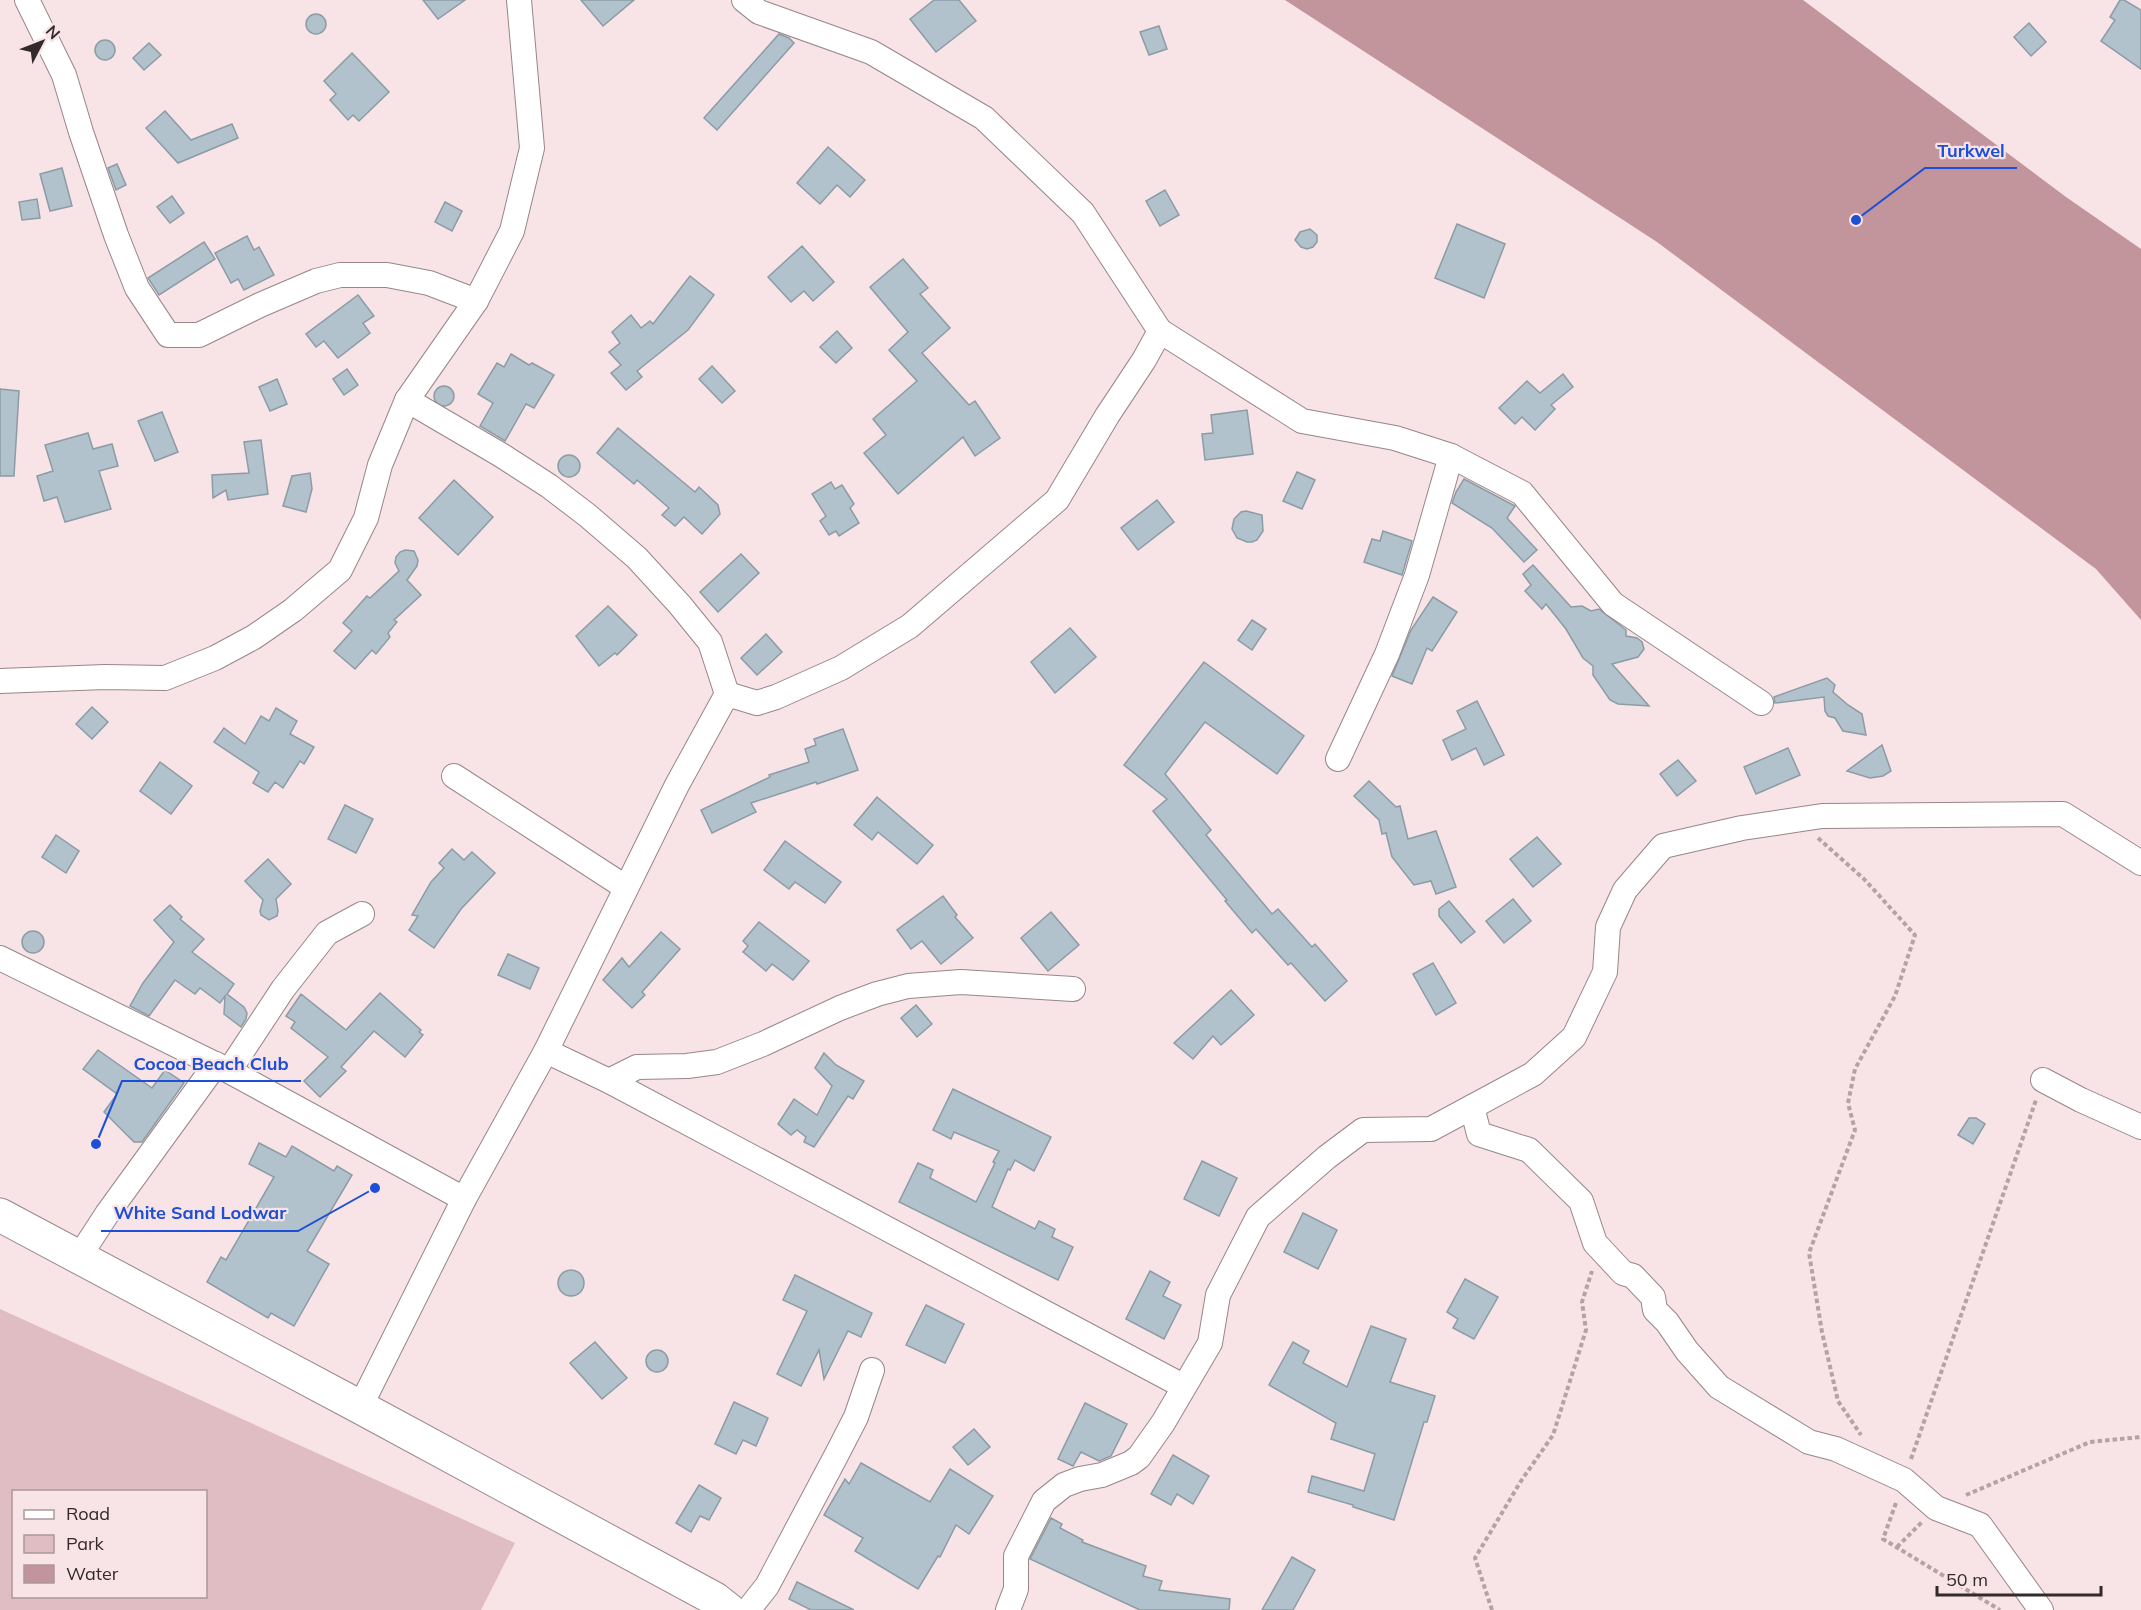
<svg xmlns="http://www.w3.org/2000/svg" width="2141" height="1610" viewBox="0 0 2141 1610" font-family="Mulish,sans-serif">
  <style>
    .green { fill: #dfbdc2; fill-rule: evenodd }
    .water { fill: #c2949c }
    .building { fill: #b1c2cc; stroke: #8b9ca5; stroke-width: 1.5 }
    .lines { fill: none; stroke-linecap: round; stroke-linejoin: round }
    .street-casing { stroke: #988688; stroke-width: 26 }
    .secondary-casing { stroke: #988688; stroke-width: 35 }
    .path { stroke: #b3a3a5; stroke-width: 4; stroke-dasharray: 4.5 3; stroke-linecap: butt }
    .street { stroke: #fff; stroke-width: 24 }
    .secondary { stroke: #fff; stroke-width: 33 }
    .leader { fill: none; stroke: #1d4ed8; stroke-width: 2 }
    .callout-dot { fill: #1d4ed8; stroke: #f8e3e6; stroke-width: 2 }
    .callout-label { font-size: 18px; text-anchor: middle; font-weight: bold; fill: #1d4ed8; stroke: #f8e3e6; stroke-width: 4.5; stroke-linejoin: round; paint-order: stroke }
  </style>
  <rect width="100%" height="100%" fill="#f8e3e6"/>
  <path class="green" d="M 0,1309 L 515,1543 L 481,1610 L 0,1610 ZM 14,1492 L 206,1492 L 206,1596 L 14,1596 Z"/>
  <path class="water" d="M 1285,0 L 1803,0 L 2066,197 L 2141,249 L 2141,620 L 2096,569 L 1657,242 Z"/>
  <g class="building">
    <path d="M 423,0 L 465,0 L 438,19 Z"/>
    <path d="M 581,0 L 634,0 L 603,26 Z"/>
    <path d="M 934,0 L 959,0 L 976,21 L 936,52 L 910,19 Z"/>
    <path d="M 2120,0 L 2124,0 L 2141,10 L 2141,69 L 2101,41 L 2115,20 L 2110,17 Z"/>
    <circle cx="316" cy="24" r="10"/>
    <path d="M 2029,23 L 2046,42 L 2031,56 L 2014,37 Z"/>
    <path d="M 1159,26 L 1167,49 L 1149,55 L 1140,32 Z"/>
    <path d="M 779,34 L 789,38 L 794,43 L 717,130 L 704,118 Z"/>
    <circle cx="105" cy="50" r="10"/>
    <path d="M 149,43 L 161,55 L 144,70 L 133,58 Z"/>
    <path d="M 352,53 L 389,92 L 359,121 L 353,115 L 348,120 L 330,100 L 336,94 L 324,81 Z"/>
    <path d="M 165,111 L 191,140 L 232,124 L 238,138 L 178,163 L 146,128 Z"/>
    <path d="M 828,147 L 865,180 L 850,197 L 837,185 L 820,204 L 797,183 Z"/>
    <path d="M 117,164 L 126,185 L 116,190 L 108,168 Z"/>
    <path d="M 62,168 L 72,206 L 50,211 L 40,174 Z"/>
    <path d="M 1165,190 L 1179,215 L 1160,226 L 1146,201 Z"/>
    <path d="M 172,196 L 184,213 L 170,223 L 157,207 Z"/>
    <path d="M 37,199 L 40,218 L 22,220 L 19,202 Z"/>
    <path d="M 445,202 L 462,211 L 452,231 L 435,222 Z"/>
    <path d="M 1457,224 L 1505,244 L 1484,298 L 1435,278 Z"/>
    <path d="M 1310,229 L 1317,235 L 1317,242 L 1313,247 L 1307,249 L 1301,247 L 1295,240 L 1300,232 Z"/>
    <path d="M 247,236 L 254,250 L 259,247 L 274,275 L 244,290 L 238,279 L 231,283 L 215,253 Z"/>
    <path d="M 204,242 L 215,259 L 159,295 L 148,278 Z"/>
    <path d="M 802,246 L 834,282 L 813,301 L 804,291 L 791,302 L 768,277 Z"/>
    <path d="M 903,259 L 928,288 L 920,294 L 950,328 L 922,353 L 969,405 L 975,401 L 1000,438 L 975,456 L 963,437 L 898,494 L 864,453 L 886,435 L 873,419 L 917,381 L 889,350 L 908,332 L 870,287 Z"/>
    <path d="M 690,276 L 714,295 L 688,330 L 637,371 L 642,377 L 626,390 L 611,373 L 621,365 L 609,352 L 620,343 L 612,332 L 631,315 L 641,328 L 650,321 L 653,324 Z"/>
    <path d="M 358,295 L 374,316 L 363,323 L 370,333 L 338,358 L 324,341 L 316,347 L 306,334 Z"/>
    <path d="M 837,331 L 852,348 L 836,363 L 820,347 Z"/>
    <path d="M 511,354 L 529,365 L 532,363 L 554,375 L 534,408 L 526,404 L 505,441 L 480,426 L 493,403 L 478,394 L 497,363 L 504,367 Z"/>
    <path d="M 712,366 L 735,391 L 722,403 L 699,379 Z"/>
    <path d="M 347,369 L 358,385 L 344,395 L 333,379 Z"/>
    <path d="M 1563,374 L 1573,387 L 1551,405 L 1555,409 L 1535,430 L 1522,417 L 1515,424 L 1499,408 L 1527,381 L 1540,393 Z"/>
    <path d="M 277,379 L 287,404 L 270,411 L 259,387 Z"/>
    <circle cx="444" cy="396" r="10"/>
    <path d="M 0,389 L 19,391 L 14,476 L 0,476 Z"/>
    <path d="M 1247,410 L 1253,454 L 1205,460 L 1202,434 L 1213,433 L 1211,415 Z"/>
    <path d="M 162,412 L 178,452 L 155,461 L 138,421 Z"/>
    <path d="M 618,428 L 695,492 L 699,487 L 718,505 L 720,514 L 702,534 L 684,517 L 675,526 L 662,515 L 669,508 L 637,480 L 634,484 L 597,453 Z"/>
    <path d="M 88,433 L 93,449 L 112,444 L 118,466 L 99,471 L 111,509 L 65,522 L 57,497 L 44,501 L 37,476 L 53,471 L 45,445 Z"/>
    <path d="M 261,440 L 268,494 L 228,500 L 226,490 L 213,498 L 212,475 L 249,473 L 244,442 Z"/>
    <circle cx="569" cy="466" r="11"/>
    <path d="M 1297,472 L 1315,480 L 1302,509 L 1283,501 Z"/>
    <path d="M 310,473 L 312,489 L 306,512 L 283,506 L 292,476 Z"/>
    <path d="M 1464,479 L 1515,506 L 1507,518 L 1537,550 L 1524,562 L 1492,528 L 1452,503 L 1456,492 Z"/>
    <path d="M 454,480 L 493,517 L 458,555 L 419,518 Z"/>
    <path d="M 831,482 L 835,489 L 842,485 L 854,504 L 850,508 L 859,523 L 839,536 L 836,531 L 829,535 L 820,521 L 826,516 L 812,494 Z"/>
    <path d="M 1157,500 L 1174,522 L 1138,550 L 1121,528 Z"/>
    <path d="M 1246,511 L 1262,515 L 1263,531 L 1257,540 L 1252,542 L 1247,542 L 1237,538 L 1232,529 L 1234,519 L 1241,512 Z"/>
    <path d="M 1383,531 L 1412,541 L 1402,575 L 1364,562 L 1372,539 L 1380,541 Z"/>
    <path d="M 405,550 L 414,551 L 418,560 L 417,566 L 407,580 L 421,595 L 394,620 L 397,622 L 388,633 L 390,637 L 376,654 L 372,650 L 355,669 L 334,651 L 352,631 L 343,623 L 367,596 L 370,598 L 399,571 L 395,563 L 396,557 L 400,552 Z"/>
    <path d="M 741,554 L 759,573 L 718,612 L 700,592 Z"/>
    <path d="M 1533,565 L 1571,607 L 1582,606 L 1591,611 L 1599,609 L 1626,630 L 1626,636 L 1637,638 L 1642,642 L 1644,649 L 1638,657 L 1612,664 L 1649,706 L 1618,704 L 1610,700 L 1593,675 L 1593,666 L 1583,658 L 1566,629 L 1546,604 L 1542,609 L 1525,591 L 1531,585 L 1523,574 Z"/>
    <path d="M 1433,597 L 1457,612 L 1432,651 L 1427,648 L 1412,684 L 1392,676 L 1411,630 Z"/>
    <path d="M 608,606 L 637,635 L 617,655 L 615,653 L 599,666 L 576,636 Z"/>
    <path d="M 1252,620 L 1266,629 L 1252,650 L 1238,640 Z"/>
    <path d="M 1070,628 L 1096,657 L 1055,693 L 1031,662 Z"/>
    <path d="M 766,634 L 782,652 L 757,675 L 741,658 Z"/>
    <path d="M 1204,662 L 1304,736 L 1277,774 L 1205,722 L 1165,774 L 1211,830 L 1206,835 L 1272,914 L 1278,909 L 1312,947 L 1315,944 L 1347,981 L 1325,1001 L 1291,963 L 1288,965 L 1256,929 L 1252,933 L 1225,901 L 1227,900 L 1153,811 L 1167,799 L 1124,765 Z"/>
    <path d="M 1827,678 L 1835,685 L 1833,692 L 1848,705 L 1862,714 L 1866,735 L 1843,731 L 1835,718 L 1828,716 L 1825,711 L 1824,697 L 1775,703 L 1774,697 Z"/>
    <path d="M 1477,701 L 1504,755 L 1484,765 L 1476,748 L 1452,760 L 1443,740 L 1466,729 L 1457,711 Z"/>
    <path d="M 92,707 L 108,722 L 92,739 L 76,724 Z"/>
    <path d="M 276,708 L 297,721 L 290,734 L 314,747 L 304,764 L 300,761 L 283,788 L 275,782 L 268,792 L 253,783 L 259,772 L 214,742 L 224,728 L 245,744 L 261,716 L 269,721 Z"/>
    <path d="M 843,729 L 858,770 L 817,784 L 816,782 L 751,803 L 756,812 L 712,833 L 701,810 L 770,777 L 769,775 L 809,762 L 805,749 L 816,745 L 814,739 Z"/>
    <path d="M 1882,745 L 1891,771 L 1883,776 L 1870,778 L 1847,771 Z"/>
    <path d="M 1788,748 L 1800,775 L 1756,794 L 1744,767 Z"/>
    <path d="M 1678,760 L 1696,781 L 1677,796 L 1660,774 Z"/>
    <path d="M 160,762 L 192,786 L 171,814 L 140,791 Z"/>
    <path d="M 1369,781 L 1396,807 L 1400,806 L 1408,839 L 1436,831 L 1456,887 L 1436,894 L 1431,881 L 1414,885 L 1392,857 L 1386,833 L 1382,834 L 1379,820 L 1354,796 Z"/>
    <path d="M 877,797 L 933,845 L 917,864 L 878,832 L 872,840 L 854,825 Z"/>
    <path d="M 345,805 L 373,819 L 356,853 L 328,839 Z"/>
    <path d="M 56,835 L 79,851 L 66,873 L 42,857 Z"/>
    <path d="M 1537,837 L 1561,864 L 1533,887 L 1510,859 Z"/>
    <path d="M 785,841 L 841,882 L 825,903 L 795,882 L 789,889 L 764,870 Z"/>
    <path d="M 452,849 L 464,860 L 472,852 L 495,873 L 461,909 L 434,948 L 409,930 L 418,916 L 412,915 L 431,882 L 444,868 L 439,863 Z"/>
    <path d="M 268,859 L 291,884 L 276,899 L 278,911 L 277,916 L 269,920 L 261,915 L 260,911 L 263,900 L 245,881 Z"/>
    <path d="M 943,896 L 957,915 L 955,917 L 973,938 L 941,964 L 922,941 L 911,949 L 897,930 Z"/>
    <path d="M 1513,899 L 1531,921 L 1504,943 L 1486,921 Z"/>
    <path d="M 1449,901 L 1475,932 L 1461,943 L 1439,916 L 1439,909 Z"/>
    <path d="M 170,905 L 182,917 L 180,919 L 204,939 L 192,952 L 234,984 L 227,994 L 244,1007 L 247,1013 L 246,1019 L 241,1027 L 224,1014 L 225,996 L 220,1003 L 200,988 L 195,994 L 175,980 L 149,1016 L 130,1006 L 143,983 L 174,942 L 154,920 Z"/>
    <path d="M 1051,912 L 1079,945 L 1048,971 L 1021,938 Z"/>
    <path d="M 759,922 L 809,961 L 793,980 L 772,964 L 766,971 L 743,952 L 748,946 L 743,941 Z"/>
    <circle cx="33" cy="942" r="11"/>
    <path d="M 661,932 L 680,949 L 642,992 L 645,995 L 632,1008 L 603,980 L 622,958 L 629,967 Z"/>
    <path d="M 508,954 L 539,968 L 530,989 L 498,975 Z"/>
    <path d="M 1433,963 L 1456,1003 L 1436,1015 L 1413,974 Z"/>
    <path d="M 1231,990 L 1254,1015 L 1221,1045 L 1213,1036 L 1193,1059 L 1174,1043 Z"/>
    <path d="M 380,993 L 421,1030 L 419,1032 L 423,1035 L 405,1057 L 374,1031 L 341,1067 L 346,1071 L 320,1097 L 304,1081 L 328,1057 L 291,1028 L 295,1022 L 286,1016 L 301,994 L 346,1030 Z"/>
    <path d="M 916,1005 L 932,1024 L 917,1037 L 901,1018 Z"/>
    <path d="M 98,1050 L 152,1088 L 165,1070 L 184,1083 L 142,1142 L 134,1142 L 104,1112 L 117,1094 L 83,1069 Z"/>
    <path d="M 824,1053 L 836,1065 L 864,1081 L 853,1099 L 848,1096 L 814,1147 L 804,1142 L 806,1137 L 797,1130 L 791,1135 L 778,1124 L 794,1099 L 817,1115 L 832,1086 L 815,1068 Z"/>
    <path d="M 953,1089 L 1051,1137 L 1034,1171 L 1015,1160 L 1010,1170 L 1008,1169 L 992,1207 L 1035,1229 L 1039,1221 L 1055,1229 L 1052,1237 L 1073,1247 L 1058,1280 L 899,1202 L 918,1163 L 933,1170 L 930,1178 L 976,1202 L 995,1163 L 993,1162 L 999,1151 L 954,1132 L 951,1139 L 933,1130 Z"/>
    <path d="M 1969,1118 L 1976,1118 L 1985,1124 L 1973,1144 L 1958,1135 Z"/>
    <path d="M 259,1143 L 286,1157 L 292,1146 L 334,1171 L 337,1166 L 352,1175 L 307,1251 L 329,1264 L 294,1326 L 271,1313 L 268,1318 L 207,1282 L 221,1257 L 226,1260 L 274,1177 L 249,1164 Z"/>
    <path d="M 1202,1161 L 1237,1178 L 1219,1216 L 1184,1199 Z"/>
    <path d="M 1303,1213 L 1337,1230 L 1318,1269 L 1284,1252 Z"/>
    <circle cx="571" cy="1283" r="13"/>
    <path d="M 1150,1271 L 1170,1282 L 1163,1296 L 1181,1305 L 1164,1339 L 1126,1319 Z"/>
    <path d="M 795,1275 L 872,1313 L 861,1337 L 848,1331 L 824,1379 L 819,1350 L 801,1386 L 777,1374 L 807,1311 L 783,1300 Z"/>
    <path d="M 1465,1279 L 1498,1297 L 1474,1339 L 1453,1328 L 1458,1319 L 1447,1312 Z"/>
    <path d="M 926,1305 L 964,1324 L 945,1363 L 906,1345 Z"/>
    <path d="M 1371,1326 L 1406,1339 L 1390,1382 L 1435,1396 L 1427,1422 L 1424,1422 L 1394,1520 L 1353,1507 L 1353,1505 L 1308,1492 L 1312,1476 L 1364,1491 L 1375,1454 L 1331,1439 L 1336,1423 L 1269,1385 L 1293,1342 L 1309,1351 L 1303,1363 L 1347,1387 Z"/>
    <path d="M 595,1342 L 627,1378 L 602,1399 L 570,1363 Z"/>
    <circle cx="657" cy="1361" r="11"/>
    <path d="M 734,1402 L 768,1418 L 756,1446 L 743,1440 L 736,1454 L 715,1444 Z"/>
    <path d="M 1085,1403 L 1127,1424 L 1111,1456 L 1099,1461 L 1081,1452 L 1073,1466 L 1058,1459 Z"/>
    <path d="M 974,1429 L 990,1447 L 968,1465 L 953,1447 Z"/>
    <path d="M 1173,1455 L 1209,1476 L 1193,1504 L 1177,1494 L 1171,1505 L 1151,1494 Z"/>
    <path d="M 861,1463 L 930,1502 L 950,1469 L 993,1496 L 969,1534 L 956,1525 L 940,1557 L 938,1556 L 918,1589 L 855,1551 L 863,1538 L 824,1515 L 845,1479 L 849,1484 Z"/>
    <path d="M 699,1485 L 721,1498 L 709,1520 L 700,1516 L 691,1532 L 676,1523 Z"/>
    <path d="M 1051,1518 L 1062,1524 L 1060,1528 L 1083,1540 L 1082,1542 L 1146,1566 L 1143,1576 L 1162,1581 L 1159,1590 L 1230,1599 L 1229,1610 L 1140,1610 L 1030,1559 Z"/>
    <path d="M 1292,1557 L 1315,1570 L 1293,1610 L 1262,1610 Z"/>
    <path d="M 797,1582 L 854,1610 L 811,1610 L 789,1599 Z"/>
  </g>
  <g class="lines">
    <defs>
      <g id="street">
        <path d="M 27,0 L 64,75 L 81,132 L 116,235 L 137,288 L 168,335 L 199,335 L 260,305 L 316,281 L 340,275 L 387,275 L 429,283 L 476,301"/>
        <path d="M 1160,331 L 1302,421 L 1395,438 L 1451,456 L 1522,493 L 1613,604 L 1761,703"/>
        <path d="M 0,681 L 105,677 L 165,678 L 215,658 L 254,637 L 293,610 L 340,570 L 366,518 L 380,465 L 407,400 L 476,301 L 512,231 L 532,148 L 519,0"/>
        <path d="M 727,694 L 757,703 L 776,697 L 841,668 L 910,626 L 1057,500 L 1107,416 L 1144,360 L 1160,331 L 1083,213 L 984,118 L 871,52 L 759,12 L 744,0"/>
        <path d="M 1338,759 L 1387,654 L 1417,575 L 1451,456"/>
        <path d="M 454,776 L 625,887"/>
        <path d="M 0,958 L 229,1071 L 464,1199"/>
        <path d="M 546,1051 L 609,1081 L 1183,1386"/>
        <path d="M 229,1071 L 283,989 L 327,933 L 362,914"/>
        <path d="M 2043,1080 L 2081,1100 L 2141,1127"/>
        <path d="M 609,1081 L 637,1067 L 687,1066 L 717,1062 L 763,1044 L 840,1008 L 877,994 L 908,986 L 961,982 L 1073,989"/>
        <path d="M 1472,1107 L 1479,1134 L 1529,1150 L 1581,1201 L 1595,1243 L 1623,1273 L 1633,1276 L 1653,1297 L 1655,1310 L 1667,1322 L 1687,1351 L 1719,1387 L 1809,1442 L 1836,1449 L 1904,1480 L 1936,1508 L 1980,1525 L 2041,1610"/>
        <path d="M 79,1257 L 107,1214 L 216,1064"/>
        <path d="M 360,1407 L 464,1199 L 546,1051 L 677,785 L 727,694 L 710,642 L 680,605 L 637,558 L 587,515 L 549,486 L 501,455 L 407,400"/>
        <path d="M 748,1610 L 767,1586 L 837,1454 L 856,1417 L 872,1370"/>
        <path d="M 1008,1610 L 1016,1589 L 1016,1556 L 1044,1501 L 1064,1485 L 1080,1479 L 1102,1475 L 1131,1463 L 1139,1457 L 1163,1423 L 1210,1343 L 1218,1295 L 1258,1217 L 1327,1157 L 1363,1130 L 1431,1129 L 1533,1074 L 1574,1037 L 1605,972 L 1608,927 L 1625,890 L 1663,846 L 1742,828 L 1822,816 L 2063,814 L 2141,863"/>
      </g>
      <path id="secondary" d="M 0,1215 L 360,1407 L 715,1599 L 729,1610"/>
    </defs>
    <use href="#street" class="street-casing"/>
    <use href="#secondary" class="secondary-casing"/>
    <g class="path">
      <path d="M 1818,838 L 1864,879 L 1915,935 L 1895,996 L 1855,1069 L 1848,1103 L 1855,1130 L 1809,1253 L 1822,1332 L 1838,1401 L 1861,1435"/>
      <path d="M 1911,1459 L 2036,1100"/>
      <path d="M 1966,1495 L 2090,1442 L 2141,1437"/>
      <path d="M 1896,1503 L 1883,1539 L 2000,1610"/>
      <path d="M 1897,1547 L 1922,1522"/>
      <path d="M 1492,1610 L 1475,1558 L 1521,1481 L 1553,1435 L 1586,1330 L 1582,1302 L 1592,1271"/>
    </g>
    <use href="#street" class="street"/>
    <use href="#secondary" class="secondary"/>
  </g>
  <path class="leader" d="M1856 220L1925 168H2017M96 1144L122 1081H301M375 1188L298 1231H101"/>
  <g class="callout-dot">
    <circle cx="1856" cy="220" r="6"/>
    <circle cx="96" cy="1144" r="6"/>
    <circle cx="375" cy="1188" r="6"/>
  </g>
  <g class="callout-label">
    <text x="1971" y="157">Turkwel</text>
    <text x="211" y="1070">Cocoa Beach Club</text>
    <text x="200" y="1219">White Sand Lodwar</text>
  </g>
  <rect x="12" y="1490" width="195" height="108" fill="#f8e3e6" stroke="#a9999b" stroke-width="1.5"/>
  <rect x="24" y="1510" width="30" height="9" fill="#ffffff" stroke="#a9999b" stroke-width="1.5"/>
  <text x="66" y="1520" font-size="18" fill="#322a2b">Road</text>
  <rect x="24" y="1535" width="30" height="18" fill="#dfbdc2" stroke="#a9999b" stroke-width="1.5"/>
  <text x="66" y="1550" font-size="18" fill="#322a2b">Park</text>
  <rect x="24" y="1565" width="30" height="18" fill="#c2949c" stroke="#a9999b" stroke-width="1.5"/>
  <text x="66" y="1580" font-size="18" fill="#322a2b">Water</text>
  <g transform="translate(42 42) rotate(48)" stroke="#f8e3e6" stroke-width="4.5" paint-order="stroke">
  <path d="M0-4.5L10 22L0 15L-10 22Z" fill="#322a2b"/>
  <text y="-9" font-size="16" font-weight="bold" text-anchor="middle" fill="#322a2b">N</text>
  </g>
  <path d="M1937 1586v9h164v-9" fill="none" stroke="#322a2b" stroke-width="3"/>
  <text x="1946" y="1586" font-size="18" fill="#322a2b" stroke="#f8e3e6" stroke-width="4.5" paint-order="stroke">50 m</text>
</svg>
